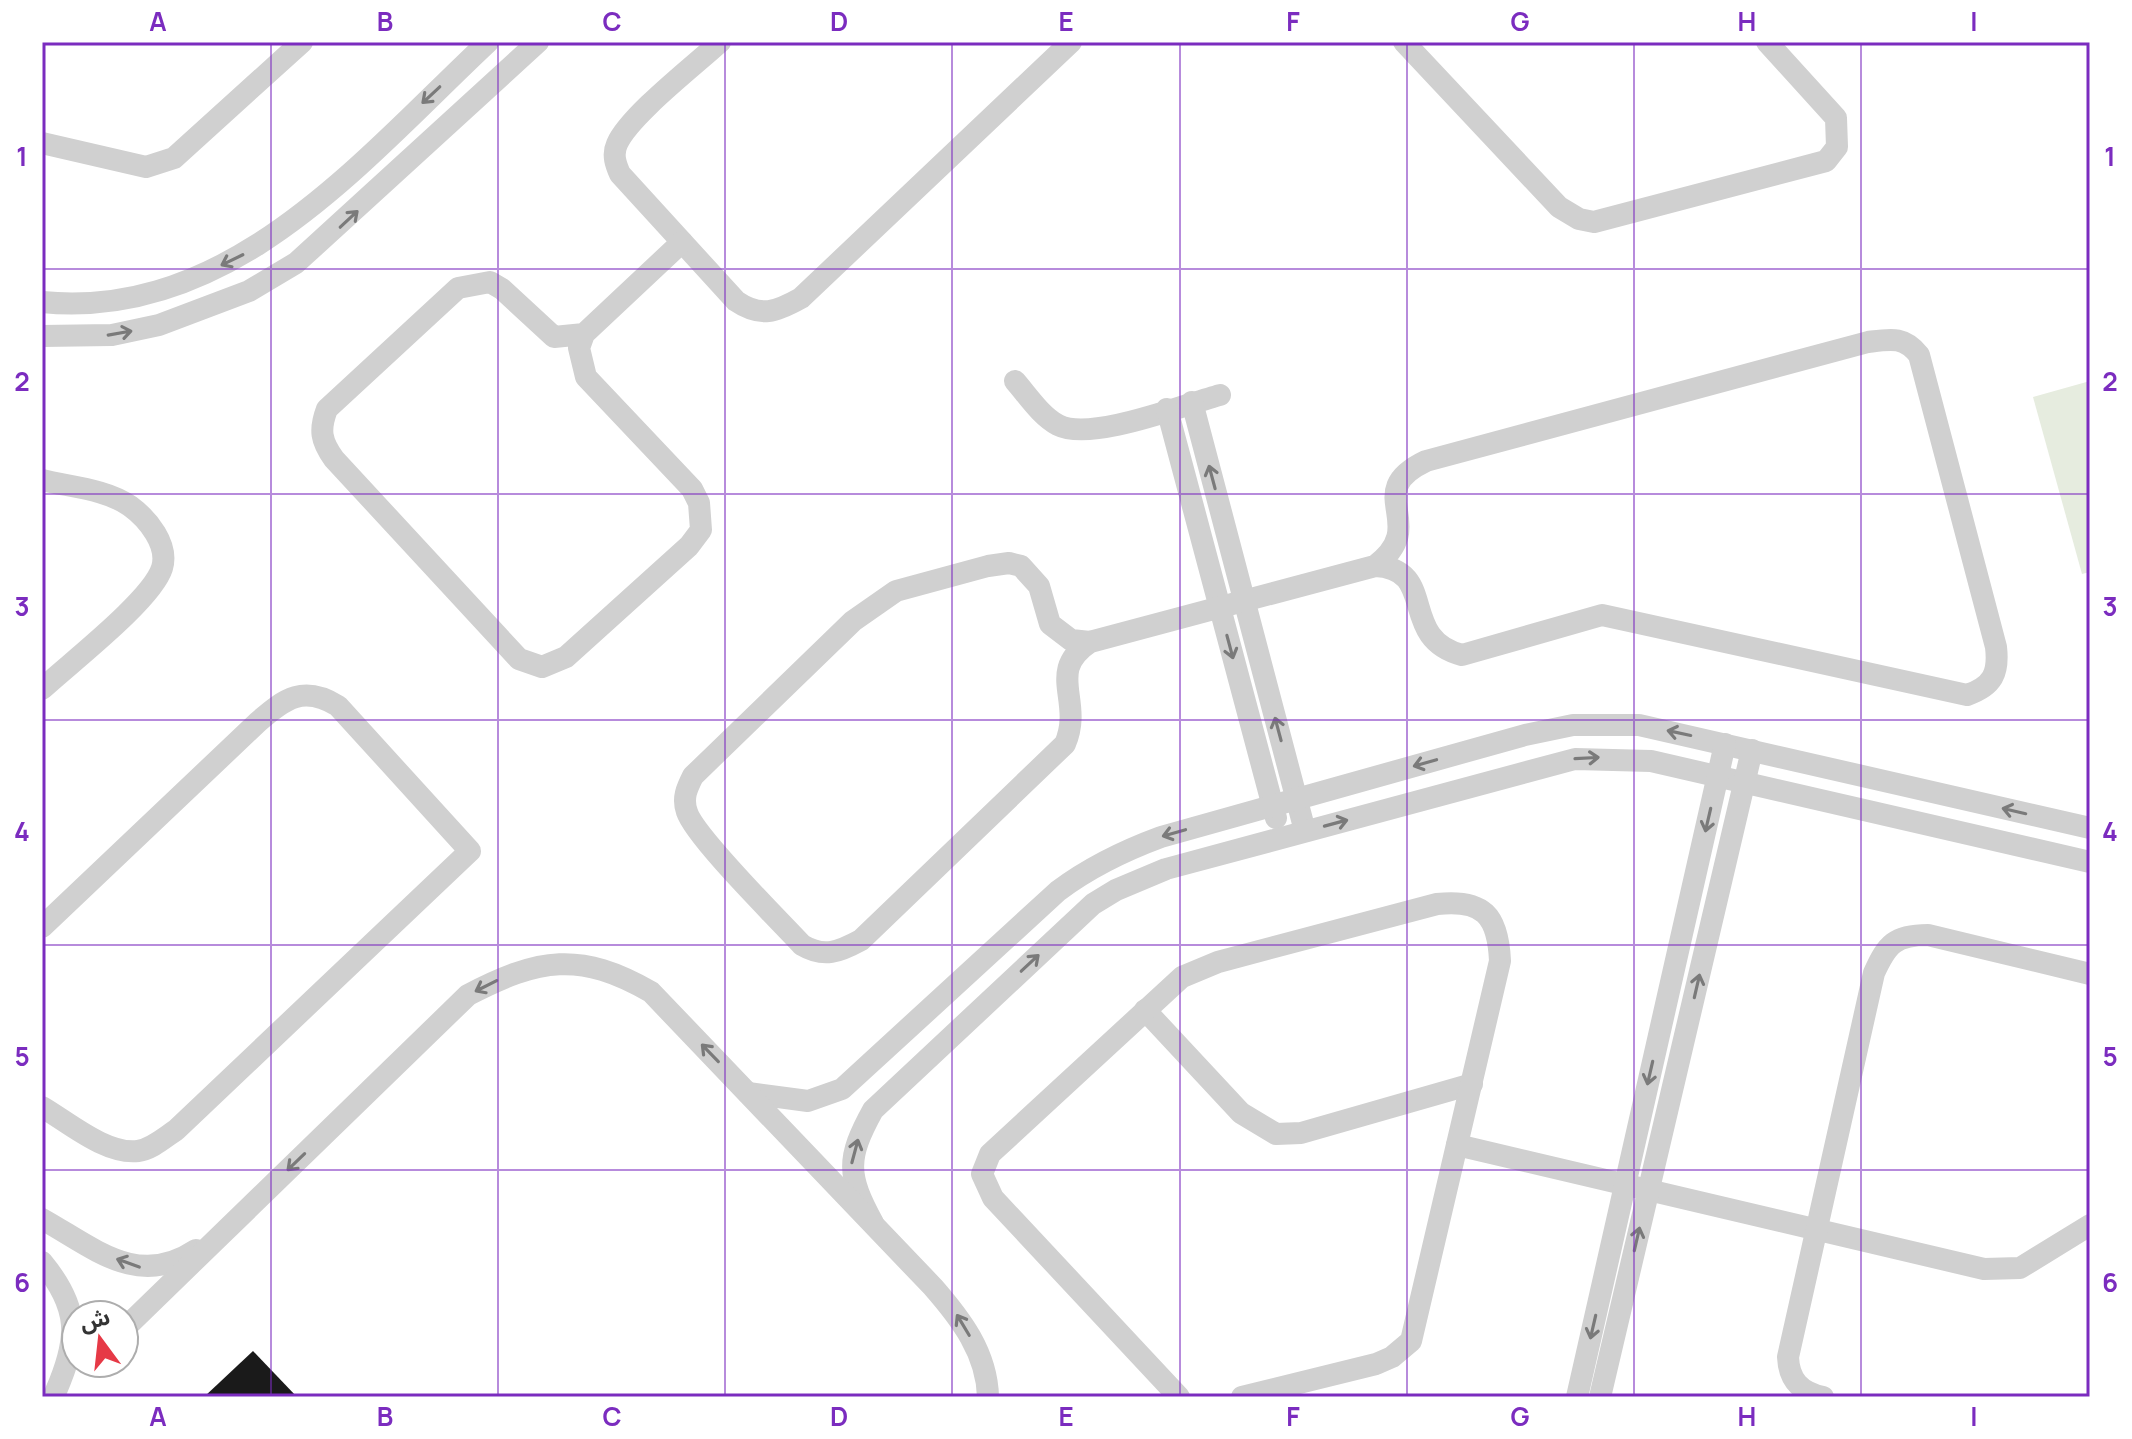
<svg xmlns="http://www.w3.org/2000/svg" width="2132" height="1439" viewBox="0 0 2132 1439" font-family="Manrope,'Noto Sans Arabic',sans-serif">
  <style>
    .green { fill: #e6ecdf }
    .building { fill: #1a1a1a }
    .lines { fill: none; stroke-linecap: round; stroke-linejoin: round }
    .minor { stroke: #d0d0d0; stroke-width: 22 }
    .oneway { stroke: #7a7a7a }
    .grid { fill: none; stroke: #7b2cbf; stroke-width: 2; stroke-opacity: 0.55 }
    .neatline { fill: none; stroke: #7b2cbf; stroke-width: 3 }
    .grid-label { font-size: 26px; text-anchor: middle; font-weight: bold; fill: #7b2cbf }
  </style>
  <rect width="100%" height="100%" fill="#fff"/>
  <path class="green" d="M 2090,381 L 2090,572 L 2082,574 L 2033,397 Z"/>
  <path class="building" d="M 253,1351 L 297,1397 L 204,1397 Z"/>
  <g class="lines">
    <g class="minor">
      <path d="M 720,42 C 695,65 629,116 617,144 C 612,155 616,165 620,174 L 736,301 C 761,318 776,312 801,298 L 1071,42"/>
      <path d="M 1404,42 L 1559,207 L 1579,219 L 1594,222 L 1826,161 L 1837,147 L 1836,118 L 1767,42"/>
      <path d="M 42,143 L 146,167 L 174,158 L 302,42"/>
      <path d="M 42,302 C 232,321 364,158 488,42"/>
      <path d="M 584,334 L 579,348 L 586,377 L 692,489 L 699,503 L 701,530 L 689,546 L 566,657 L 542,667 L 519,659 L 334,459 C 321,441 319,430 327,409 L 458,288 L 490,282 L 502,289 L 554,337 L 584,334 L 682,242"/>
      <path d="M 42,336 L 112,335 L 159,325 L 249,291 L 296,263 L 538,42"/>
      <path d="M 1015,381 C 1028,396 1041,416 1058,425 C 1091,442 1183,405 1220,395"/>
      <path d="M 1192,402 L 1305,831"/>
      <path d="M 1167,409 L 1276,818"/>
      <path d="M 42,480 C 70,487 106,489 130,506 C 148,519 169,545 162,568 C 152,600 70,663 42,689"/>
      <path d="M 1090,642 L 1071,640 L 1050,624 L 1039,586 L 1021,566 L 1009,563 L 988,566 L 896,591 L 853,621 L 693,776 C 687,788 682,798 687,812 C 695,837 779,920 802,945 C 824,958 839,952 861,940 L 1065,744 C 1084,700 1045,672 1090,642 L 1375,566 C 1439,569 1397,638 1462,655 L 1602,615 L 1967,695 C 1993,686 1999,673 1996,647 L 1919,355 C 1904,336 1891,339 1868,342 L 1426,461 C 1359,493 1432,523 1375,566"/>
      <path d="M 42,927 L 258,722 C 285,698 304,685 338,706 L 470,851 L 176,1130 C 164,1138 152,1149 138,1151 C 106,1155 68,1122 42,1107"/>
      <path d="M 1145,1010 L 1241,1113 L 1276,1134 L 1301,1133 L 1472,1084"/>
      <path d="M 748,1093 L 808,1101 L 842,1089 L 1058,891 C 1090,867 1123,851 1161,837 L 1525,735 L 1573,725 L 1639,725 L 2090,828"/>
      <path d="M 1457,1145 L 1984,1269 L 2020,1268 L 2090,1225"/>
      <path d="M 42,1219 C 94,1248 138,1289 196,1250"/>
      <path d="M 873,1223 C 847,1175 846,1159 873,1110 L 1093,904 L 1116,890 L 1166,869 L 1575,759 L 1651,761 L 2090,862"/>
      <path d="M 42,1262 C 80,1308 79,1338 56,1391"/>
      <path d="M 124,1329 L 468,995 C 539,958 580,951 651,992 L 933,1287 C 961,1319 987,1353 988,1397"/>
      <path d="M 1179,1397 L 993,1198 L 982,1174 L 990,1154 L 1182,977 L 1218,962 L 1437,904 C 1483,899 1498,915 1500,961 L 1411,1341 L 1392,1357 L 1376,1364 L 1242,1397"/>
      <path d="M 1577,1397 L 1725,744"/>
      <path d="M 1600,1397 L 1752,750"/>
      <path d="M 1823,1397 C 1800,1392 1789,1380 1788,1357 L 1874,973 C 1887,944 1895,935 1928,935 L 2090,974"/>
    </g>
  </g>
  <defs><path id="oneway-shaft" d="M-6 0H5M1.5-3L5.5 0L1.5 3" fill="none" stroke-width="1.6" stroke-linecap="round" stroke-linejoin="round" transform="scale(2)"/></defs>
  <g class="oneway">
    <use href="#oneway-shaft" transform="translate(431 95) rotate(137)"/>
    <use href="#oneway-shaft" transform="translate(349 219) rotate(-43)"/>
    <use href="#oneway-shaft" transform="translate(232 260) rotate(154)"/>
    <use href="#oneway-shaft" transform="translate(120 333) rotate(-10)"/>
    <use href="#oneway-shaft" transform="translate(1212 477) rotate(-105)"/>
    <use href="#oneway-shaft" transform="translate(1230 647) rotate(75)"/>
    <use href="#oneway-shaft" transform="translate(1278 729) rotate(-105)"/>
    <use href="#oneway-shaft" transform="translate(1679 733) rotate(-168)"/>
    <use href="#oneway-shaft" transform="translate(1587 758) rotate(-3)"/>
    <use href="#oneway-shaft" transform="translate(1425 763) rotate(164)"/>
    <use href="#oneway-shaft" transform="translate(2014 811) rotate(-167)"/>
    <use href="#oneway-shaft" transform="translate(1708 820) rotate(103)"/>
    <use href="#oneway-shaft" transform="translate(1336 823) rotate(-15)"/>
    <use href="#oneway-shaft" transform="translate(1174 833) rotate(164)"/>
    <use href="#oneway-shaft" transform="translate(1030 963) rotate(-43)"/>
    <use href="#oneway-shaft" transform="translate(486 986) rotate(153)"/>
    <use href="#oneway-shaft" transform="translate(1697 986) rotate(-77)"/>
    <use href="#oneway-shaft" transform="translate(710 1053) rotate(-134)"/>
    <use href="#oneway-shaft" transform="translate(1650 1073) rotate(103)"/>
    <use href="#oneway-shaft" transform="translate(855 1151) rotate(-75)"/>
    <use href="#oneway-shaft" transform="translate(296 1162) rotate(136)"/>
    <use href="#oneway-shaft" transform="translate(1637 1239) rotate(-77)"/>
    <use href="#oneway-shaft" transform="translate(128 1263) rotate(-160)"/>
    <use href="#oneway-shaft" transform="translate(963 1325) rotate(-121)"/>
    <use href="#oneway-shaft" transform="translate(1593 1327) rotate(103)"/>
  </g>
  <path class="grid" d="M 271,42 L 271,1397M 498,42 L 498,1397M 725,42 L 725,1397M 952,42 L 952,1397M 1180,42 L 1180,1397M 1407,42 L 1407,1397M 1634,42 L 1634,1397M 1861,42 L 1861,1397M 42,269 L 2090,269M 42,494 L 2090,494M 42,720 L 2090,720M 42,945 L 2090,945M 42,1170 L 2090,1170"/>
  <rect width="2132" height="1439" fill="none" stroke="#ffffff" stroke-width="88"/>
  <g transform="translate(100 1339) rotate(345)"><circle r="38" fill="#ffffff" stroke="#adadad" stroke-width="2"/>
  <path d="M0-6L14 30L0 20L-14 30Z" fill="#e63946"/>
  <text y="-12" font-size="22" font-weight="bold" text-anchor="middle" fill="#333333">ش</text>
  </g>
  <rect x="44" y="44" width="2044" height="1351" class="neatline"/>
  <g class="grid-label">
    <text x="158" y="31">A</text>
    <text x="385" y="31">B</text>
    <text x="612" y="31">C</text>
    <text x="839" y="31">D</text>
    <text x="1066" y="31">E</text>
    <text x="1293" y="31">F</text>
    <text x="1520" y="31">G</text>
    <text x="1747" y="31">H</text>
    <text x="1974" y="31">I</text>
    <text x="22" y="166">1</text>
    <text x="2110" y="166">1</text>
    <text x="22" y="391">2</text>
    <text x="2110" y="391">2</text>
    <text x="22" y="616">3</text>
    <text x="2110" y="616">3</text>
    <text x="22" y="841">4</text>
    <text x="2110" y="841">4</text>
    <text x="22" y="1066">5</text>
    <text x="2110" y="1066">5</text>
    <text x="22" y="1292">6</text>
    <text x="2110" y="1292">6</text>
    <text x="158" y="1426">A</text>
    <text x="385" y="1426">B</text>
    <text x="612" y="1426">C</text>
    <text x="839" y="1426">D</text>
    <text x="1066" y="1426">E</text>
    <text x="1293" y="1426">F</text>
    <text x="1520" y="1426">G</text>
    <text x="1747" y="1426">H</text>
    <text x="1974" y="1426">I</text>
  </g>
</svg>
